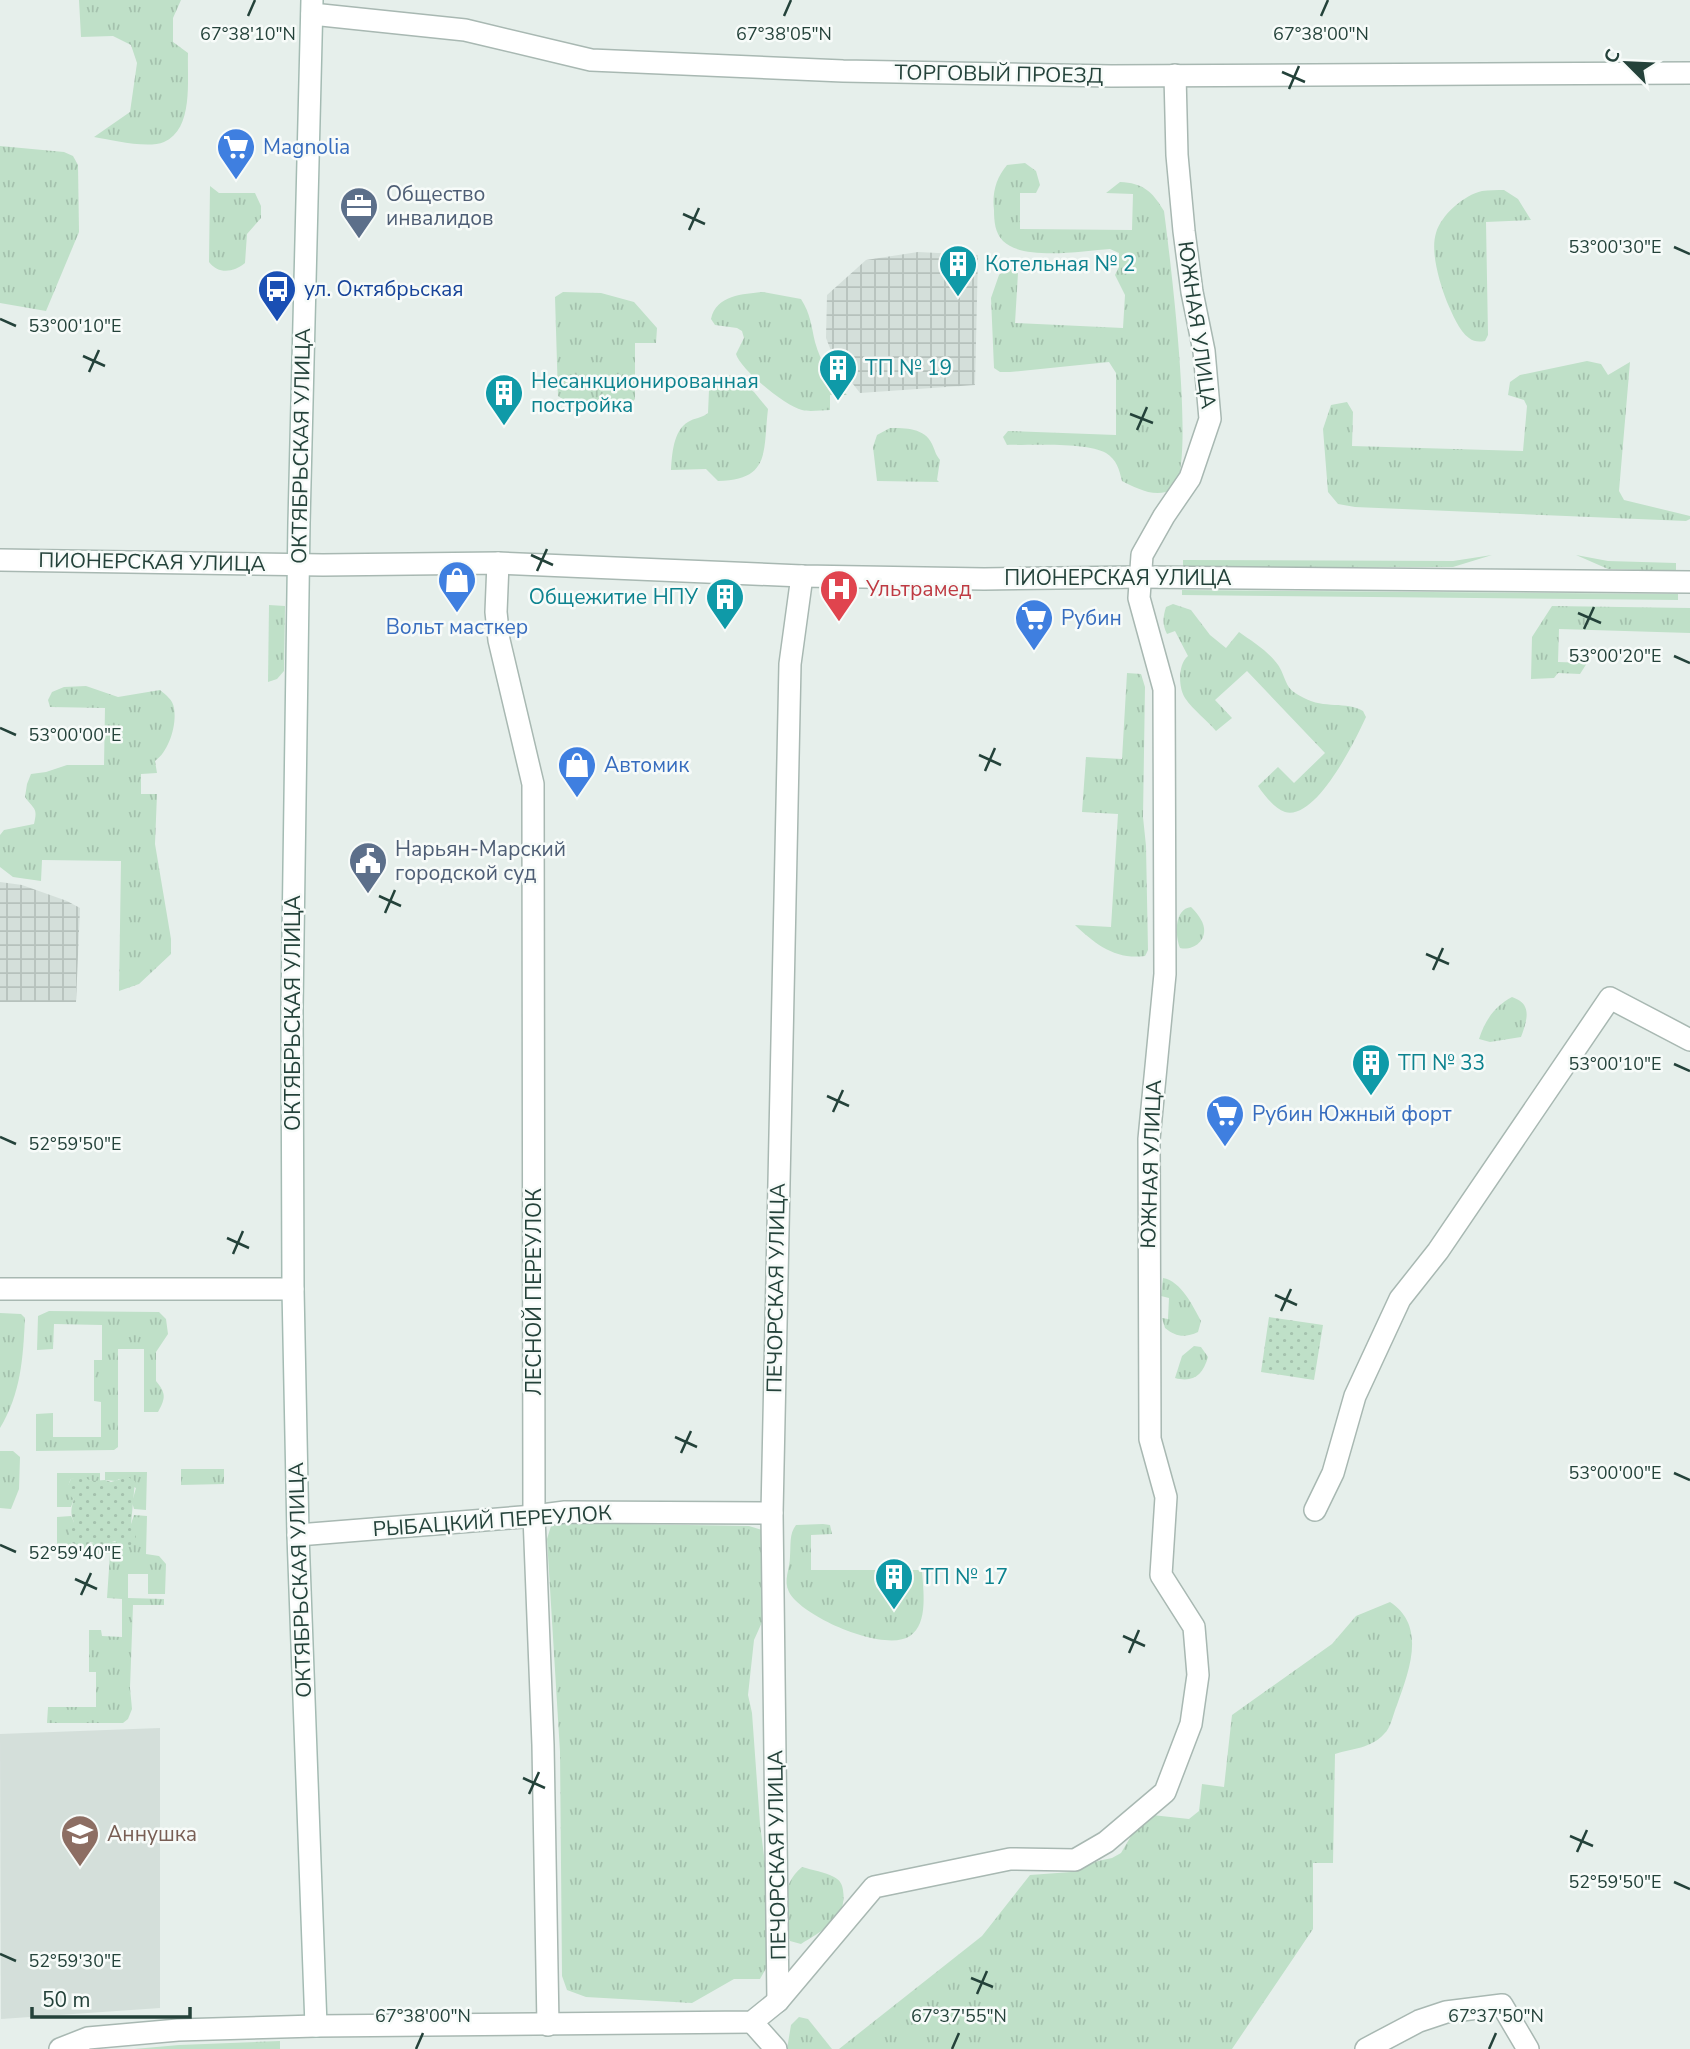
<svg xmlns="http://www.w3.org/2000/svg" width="1690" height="2049" viewBox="0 0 1690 2049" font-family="'Nunito Sans',sans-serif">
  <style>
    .built { fill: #d4dfda }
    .industrial { fill: url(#industrial-grid) }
    .grass { fill: url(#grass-tufts) }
    .park { fill: url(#park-dots) }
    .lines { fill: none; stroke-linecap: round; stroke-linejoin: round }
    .minor-casing { stroke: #a8b8b2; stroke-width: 24 }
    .tertiary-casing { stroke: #a8b8b2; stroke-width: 24 }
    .secondary-casing { stroke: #a4bbb3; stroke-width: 24 }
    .minor { stroke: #fff; stroke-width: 21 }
    .tertiary { stroke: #fff; stroke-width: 21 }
    .secondary { stroke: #fff; stroke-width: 21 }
    .ticks { fill: none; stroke: #24423a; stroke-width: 2.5 }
    .labels { text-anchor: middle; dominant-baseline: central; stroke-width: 5; stroke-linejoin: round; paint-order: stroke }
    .street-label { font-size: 21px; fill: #24423a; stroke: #f7fbf9 }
    .shop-label { font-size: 21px; fill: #366cbe; stroke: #f7fbf9; text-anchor: start }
    .service-label { font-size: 21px; fill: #4e5e75; stroke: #f7fbf9; text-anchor: start }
    .culture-label { font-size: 21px; fill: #0d838f; stroke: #f7fbf9; text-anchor: start }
    .transit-label { font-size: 21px; fill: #164399; stroke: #f7fbf9; text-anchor: start }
    .health-label { font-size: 21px; fill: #be3a42; stroke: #f7fbf9; text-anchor: start }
    .education-label { font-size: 21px; fill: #785e54; stroke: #f7fbf9; text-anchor: start }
    .ticks-label { font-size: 18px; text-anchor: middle; fill: #24423a; stroke: #f7fbf9; stroke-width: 5; stroke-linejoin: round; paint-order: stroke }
  </style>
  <defs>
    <pattern id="industrial-grid" width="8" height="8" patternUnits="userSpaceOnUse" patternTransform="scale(1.75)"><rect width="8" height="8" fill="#d4dfda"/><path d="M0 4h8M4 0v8" fill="none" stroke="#b6c1bc"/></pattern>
    <pattern id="grass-tufts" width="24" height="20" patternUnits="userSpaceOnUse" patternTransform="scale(1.75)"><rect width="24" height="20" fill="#bfe0c8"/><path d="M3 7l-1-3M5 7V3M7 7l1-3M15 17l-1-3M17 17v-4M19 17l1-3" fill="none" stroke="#a4c1ad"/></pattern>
    <pattern id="park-dots" width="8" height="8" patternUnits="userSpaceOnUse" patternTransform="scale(1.75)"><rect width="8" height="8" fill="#bfe0c8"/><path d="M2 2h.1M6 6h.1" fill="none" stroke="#a4c1ad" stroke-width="1.8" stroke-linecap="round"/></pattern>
  </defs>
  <rect width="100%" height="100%" fill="#e6efeb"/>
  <path class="built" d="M 160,1728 L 160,2008 L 1,2019 L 0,1734 Z"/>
  <g class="industrial">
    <path d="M 918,252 L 978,255 L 975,385 L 860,393 L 835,361 L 826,338 L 827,295 L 866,260 Z"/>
    <path d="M 0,882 L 22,885 L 67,901 L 80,908 L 76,1002 L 0,1002 Z"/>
  </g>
  <g class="grass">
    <path d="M 79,0 L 181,0 L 173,18 L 173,42 L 188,53 C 187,80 194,129 164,142 C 148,149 111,140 94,137 L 130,112 L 137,63 L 131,45 L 113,36 L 81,37 Z"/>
    <path d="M 0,146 L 64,152 L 73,156 L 78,165 L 79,232 L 46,311 L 0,303 Z"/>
    <path d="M 1025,163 L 1036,171 L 1040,185 L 1036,193 L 1020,193 L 1020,229 L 1132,230 L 1133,194 L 1106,193 L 1120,182 C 1143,183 1152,191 1164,211 C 1169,249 1197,470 1173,488 C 1158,500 1136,488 1122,481 C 1119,469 1117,460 1106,453 C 1088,442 1029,445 1007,445 L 1003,437 L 1008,431 L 1116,435 L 1116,373 L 1109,362 L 1010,372 L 1000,372 L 994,368 L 991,298 L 999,275 L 1010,268 L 1018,273 L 1015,323 L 1123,328 L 1125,295 L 1115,275 L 1119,267 L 1119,253 L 1110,249 C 1083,251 1023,261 1003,241 C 995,233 994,221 994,210 C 992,193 996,178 1007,165 Z"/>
    <path d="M 210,186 L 219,193 L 255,193 L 261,206 L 261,218 L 247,234 L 245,263 C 234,272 219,275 209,262 Z"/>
    <path d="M 1504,190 L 1518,199 L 1531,220 L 1486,222 L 1488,335 L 1485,341 C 1479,342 1474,342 1469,338 C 1459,331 1452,313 1447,302 C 1440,284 1430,252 1436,233 C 1441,215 1464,195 1482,191 C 1489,190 1497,190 1504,190 Z"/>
    <path d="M 563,292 L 601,293 L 634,302 L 657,328 L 656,343 L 635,343 L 635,399 L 630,404 L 606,406 L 573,406 L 558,396 L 555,297 Z"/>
    <path d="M 763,292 L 801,299 C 811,315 811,325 815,342 C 821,363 831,379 847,395 L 830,395 L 830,410 C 821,410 810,412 802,410 C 785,406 740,369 736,354 L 744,338 L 742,331 L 737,328 L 715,325 L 711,319 C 716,295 743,294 763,292 Z"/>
    <path d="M 1587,361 L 1601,364 L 1608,375 L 1630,362 L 1619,491 L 1624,500 L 1690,516 L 1690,519 L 1686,521 L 1355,507 L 1338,504 L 1328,492 L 1323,429 L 1331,405 L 1347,402 L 1353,412 L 1352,446 L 1523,451 L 1527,406 L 1524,400 L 1508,395 L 1510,382 L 1520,375 Z"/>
    <path d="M 730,375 L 754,392 L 768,409 C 763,451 771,480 718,481 L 706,469 L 671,470 C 672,455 673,431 688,422 C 694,418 702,418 708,413 L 709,390 L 713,380 Z"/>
    <path d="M 890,428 C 905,428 925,428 932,444 C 935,450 935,454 940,460 L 937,480 L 939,482 L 877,481 L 873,447 L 877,435 Z"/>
    <path d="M 1492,555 L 1453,567 L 1183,567 L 1183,560 L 1453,561 Z"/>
    <path d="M 1576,555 L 1608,561 L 1676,563 L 1676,571 L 1608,569 Z"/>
    <path d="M 1182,590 L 1678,594 L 1678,600 L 1182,595 Z"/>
    <path d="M 1173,604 L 1191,610 L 1210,635 L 1226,648 L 1239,632 C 1253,642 1273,654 1281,670 C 1288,685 1286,689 1304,698 C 1324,709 1346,701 1363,711 L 1366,717 C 1355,741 1316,821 1285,812 C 1274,808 1264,795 1258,786 L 1278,767 L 1294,783 L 1325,753 L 1247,671 L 1215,700 L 1232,718 L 1216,731 C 1207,720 1193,710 1185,698 C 1178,687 1178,664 1188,656 L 1175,631 L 1167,634 C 1162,624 1163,617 1166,607 Z"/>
    <path d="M 269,605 L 285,606 L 284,671 L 277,679 L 268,682 Z"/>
    <path d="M 1552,606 L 1690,608 L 1690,633 L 1559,629 L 1558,662 L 1587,663 L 1580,674 L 1558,673 L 1554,678 L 1531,679 L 1532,637 Z"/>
    <path d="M 1127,673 L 1141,674 L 1145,687 L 1143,817 L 1146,846 L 1148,950 L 1145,956 C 1115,960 1095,944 1075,925 L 1111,927 L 1118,814 L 1082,812 L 1086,757 L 1122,759 Z"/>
    <path d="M 86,686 L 118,697 L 160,690 C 166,695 173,700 174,708 C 177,725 169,751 155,761 L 157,773 L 141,774 L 141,794 L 157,794 L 155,844 L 171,939 L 171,954 L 139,984 L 119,991 L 121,861 L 42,860 L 41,881 L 13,877 L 0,867 L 0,835 L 4,830 L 34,824 C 38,807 34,810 25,797 L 27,784 L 31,774 L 46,772 L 67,765 L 104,765 L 105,708 L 50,707 L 48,700 L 52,692 L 64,687 Z"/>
    <path d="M 1191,907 C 1196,912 1203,920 1204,928 C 1206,942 1192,951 1180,948 C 1175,935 1174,909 1191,907 Z"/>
    <path d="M 1512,997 C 1533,1004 1527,1020 1521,1037 L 1490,1042 L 1479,1039 C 1485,1020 1495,1006 1512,997 Z"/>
    <path d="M 1163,1278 C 1181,1281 1193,1306 1201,1321 L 1198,1332 C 1185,1338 1176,1337 1165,1328 L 1162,1318 L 1168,1319 L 1169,1298 L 1161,1296 Z"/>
    <path d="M 49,1311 L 159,1312 L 166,1319 L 168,1334 L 156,1352 L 156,1381 C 166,1393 166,1398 158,1412 L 144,1412 L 144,1349 L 118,1349 L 118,1447 L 114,1450 L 36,1451 L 36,1414 L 53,1413 L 53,1437 L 101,1437 L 101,1402 L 94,1401 L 94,1360 L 102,1360 L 102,1325 L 54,1324 L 53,1349 L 37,1350 L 38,1316 Z"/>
    <path d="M 0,1313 L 21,1314 L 25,1318 C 23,1358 21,1393 0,1428 Z"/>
    <path d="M 1194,1346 L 1201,1347 L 1208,1357 C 1203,1375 1193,1383 1175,1378 L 1182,1356 Z"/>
    <path d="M 0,1451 L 13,1451 L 20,1457 L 19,1489 L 11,1509 L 0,1508 Z"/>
    <path d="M 181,1469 L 224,1469 L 224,1484 L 181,1485 Z"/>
    <path d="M 105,1472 L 147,1472 L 146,1510 L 134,1509 L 132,1502 L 136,1488 L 119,1479 L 116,1481 L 105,1480 Z"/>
    <path d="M 57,1473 L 100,1473 L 100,1481 C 89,1482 84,1478 71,1479 C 66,1488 69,1491 74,1499 L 71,1507 L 57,1507 Z"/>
    <path d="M 134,1515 L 147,1516 L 146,1554 L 159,1556 L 166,1564 L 165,1594 L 148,1594 L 148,1574 L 128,1574 L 128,1598 L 164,1599 L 164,1605 L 133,1605 L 130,1688 L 132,1709 L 128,1719 L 123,1723 L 47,1723 L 48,1707 L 96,1707 L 96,1672 L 89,1672 L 89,1630 L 101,1630 L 102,1636 L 122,1637 L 122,1599 L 107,1598 L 110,1554 L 57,1552 L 57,1517 L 71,1516 L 74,1522 L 71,1542 L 79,1547 C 91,1542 106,1542 118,1542 L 131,1524 Z"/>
    <path d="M 566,1523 L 749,1526 L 762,1530 L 763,1620 L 754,1640 L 748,1695 L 752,1713 L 760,1824 L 767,1880 L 769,1963 L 760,1979 L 734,1979 L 692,2003 L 586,1997 L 567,1990 L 562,1976 L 560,1752 L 547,1539 L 551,1526 Z"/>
    <path d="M 823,1524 L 830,1525 L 832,1534 L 811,1535 L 811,1570 L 922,1570 C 923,1589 929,1623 910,1636 C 885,1653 802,1617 789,1592 C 783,1580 790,1569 790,1556 C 791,1545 789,1534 796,1525 Z"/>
    <path d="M 1390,1602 C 1427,1626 1409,1671 1397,1705 C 1393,1714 1391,1728 1384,1734 C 1370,1749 1353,1748 1335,1754 L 1333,1863 L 1313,1863 L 1313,1929 L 1232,2049 L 839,2049 L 982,1936 L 1030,1875 L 1071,1872 L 1098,1861 L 1112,1858 L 1121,1853 L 1137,1826 L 1152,1815 L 1189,1819 L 1199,1811 L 1202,1784 L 1224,1787 L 1232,1715 L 1332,1644 L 1356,1616 Z"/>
    <path d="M 802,1867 C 812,1870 825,1872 834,1877 C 840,1880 842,1884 843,1890 C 848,1919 821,1931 801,1944 L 790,1941 C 781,1916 780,1885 802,1867 Z"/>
    <path d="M 799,2017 L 808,2019 L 832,2049 L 787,2049 L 791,2025 Z"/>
    <path d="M 280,2041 L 280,2049 L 134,2049 L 179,2045 Z"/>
  </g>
  <g class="park">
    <path d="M 1269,1317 L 1323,1325 L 1314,1380 L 1261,1372 Z"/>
    <path d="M 80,1476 L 92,1481 L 105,1480 L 111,1482 L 128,1477 L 135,1481 L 131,1524 L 136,1537 L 133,1546 L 122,1548 L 115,1541 L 102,1545 L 90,1542 L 89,1546 L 79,1547 L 71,1542 L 69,1529 L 74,1522 C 70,1514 71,1508 74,1499 L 68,1494 L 68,1485 L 71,1479 Z"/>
  </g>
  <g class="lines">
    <defs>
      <g id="minor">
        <path d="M 312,14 L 465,30 L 591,60 L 843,71 L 1111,76 L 1690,73"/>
        <path d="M 498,563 L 496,612 L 499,640 L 533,784 L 534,1516 L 543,1745 L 548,2025"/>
        <path d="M 0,1289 L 293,1289"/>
        <path d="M 1315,1510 L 1333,1473 L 1355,1396 L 1400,1299 L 1438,1251 L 1610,998 L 1690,1040"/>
        <path d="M 298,1535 L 534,1516 L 565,1512 L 772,1513"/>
        <path d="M 778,2001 L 772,1513 L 790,664 L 802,576"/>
        <path d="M 752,2022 L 776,2049"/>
        <path d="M 60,2049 L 88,2038 L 178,2030 L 316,2026 L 752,2022 L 778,2001 L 874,1887 L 1010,1859 L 1075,1860 L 1106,1842 L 1165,1792 L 1191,1724 L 1198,1675 L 1194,1627 L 1161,1575 L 1166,1497 L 1150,1439 L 1149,1139 L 1165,974 L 1164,689 L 1139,598 L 1142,555 L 1164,516 L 1190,478 L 1210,419 L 1204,351 L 1192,292 L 1184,231 L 1177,155 L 1175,75"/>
        <path d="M 1366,2049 L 1419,2021 L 1446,2012 L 1502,2005 L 1528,2049"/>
      </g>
      <path id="tertiary" d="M 0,560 L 323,565 L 498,563 L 802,576 L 984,579 L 1140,577 L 1690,582"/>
      <path id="secondary" d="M 312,0 L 299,523 L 292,1007 L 293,1289 L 298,1535 L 316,2026"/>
    </defs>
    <use href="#minor" class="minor-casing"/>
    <use href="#tertiary" class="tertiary-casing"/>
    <use href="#secondary" class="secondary-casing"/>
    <use href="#minor" class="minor"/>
    <use href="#tertiary" class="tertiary"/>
    <use href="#secondary" class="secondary"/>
  </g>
  <path class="ticks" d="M 248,16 L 255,0M 784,16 L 791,0M 1321,16 L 1328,0M 1282,72 L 1305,82M 1289,89 L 1299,66M 683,214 L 705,224M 689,230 L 699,208M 1674,247 L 1690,254M 0,319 L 16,326M 83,356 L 105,366M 89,372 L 99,350M 1130,414 L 1153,423M 1137,430 L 1147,407M 531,555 L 553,565M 537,571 L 547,549M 1578,613 L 1601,623M 1584,629 L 1594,607M 1674,656 L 1690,663M 0,728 L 16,735M 979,755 L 1001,765M 985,771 L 995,748M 379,896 L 401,906M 385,913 L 395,890M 1426,954 L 1449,964M 1433,970 L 1443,948M 1674,1064 L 1690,1071M 827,1096 L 849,1106M 833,1112 L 843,1090M 0,1137 L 16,1144M 227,1238 L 249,1248M 233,1254 L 243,1231M 1275,1295 L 1297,1305M 1281,1311 L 1291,1289M 675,1437 L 697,1447M 681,1453 L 691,1431M 1674,1473 L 1690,1480M 0,1545 L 16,1552M 75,1579 L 97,1589M 81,1595 L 91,1573M 1123,1636 L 1145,1646M 1129,1653 L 1139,1630M 523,1778 L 545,1788M 529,1794 L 539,1772M 1570,1836 L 1593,1846M 1577,1852 L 1587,1830M 1674,1882 L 1690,1889M 0,1954 L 16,1961M 971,1978 L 993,1987M 977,1994 L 987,1971M 416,2049 L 423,2033M 952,2049 L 959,2033M 1489,2049 L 1496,2033"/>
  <defs>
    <symbol id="supermarket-pin" viewBox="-11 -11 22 30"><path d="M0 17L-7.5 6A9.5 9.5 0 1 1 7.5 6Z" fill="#3f7fe0" stroke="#f7fbf9"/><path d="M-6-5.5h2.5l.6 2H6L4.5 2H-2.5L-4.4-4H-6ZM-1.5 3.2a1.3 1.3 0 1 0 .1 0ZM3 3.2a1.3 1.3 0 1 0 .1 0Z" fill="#fff"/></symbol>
    <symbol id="office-pin" viewBox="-11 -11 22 30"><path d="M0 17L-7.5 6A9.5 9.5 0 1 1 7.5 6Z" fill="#5c6f8a" stroke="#f7fbf9"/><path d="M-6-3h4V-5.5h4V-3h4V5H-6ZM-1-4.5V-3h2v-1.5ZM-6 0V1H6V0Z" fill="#fff"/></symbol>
    <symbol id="building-pin" viewBox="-11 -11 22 30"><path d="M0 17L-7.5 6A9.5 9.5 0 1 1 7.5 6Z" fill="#0f9aa8" stroke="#f7fbf9"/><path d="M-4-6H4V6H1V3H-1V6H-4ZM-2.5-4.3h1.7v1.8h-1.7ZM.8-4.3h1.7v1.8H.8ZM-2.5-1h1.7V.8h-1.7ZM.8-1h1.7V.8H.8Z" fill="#fff"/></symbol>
    <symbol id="bus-pin" viewBox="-11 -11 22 30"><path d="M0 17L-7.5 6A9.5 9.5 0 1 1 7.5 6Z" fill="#1a4fb4" stroke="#f7fbf9"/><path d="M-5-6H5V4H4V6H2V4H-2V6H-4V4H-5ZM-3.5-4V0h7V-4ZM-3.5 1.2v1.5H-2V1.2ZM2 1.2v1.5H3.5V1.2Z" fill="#fff"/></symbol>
    <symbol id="shop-pin" viewBox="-11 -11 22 30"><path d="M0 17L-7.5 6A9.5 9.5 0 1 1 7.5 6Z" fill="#3f7fe0" stroke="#f7fbf9"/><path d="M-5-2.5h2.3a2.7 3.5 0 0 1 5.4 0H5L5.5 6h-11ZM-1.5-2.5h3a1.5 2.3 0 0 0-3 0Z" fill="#fff"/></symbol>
    <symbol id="hospital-pin" viewBox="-11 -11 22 30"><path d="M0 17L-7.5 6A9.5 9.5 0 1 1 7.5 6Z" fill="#e0444e" stroke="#f7fbf9"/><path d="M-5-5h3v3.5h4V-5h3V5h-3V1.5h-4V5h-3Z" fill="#fff"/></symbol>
    <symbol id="civic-pin" viewBox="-11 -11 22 30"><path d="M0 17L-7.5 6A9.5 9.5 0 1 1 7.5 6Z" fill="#5c6f8a" stroke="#f7fbf9"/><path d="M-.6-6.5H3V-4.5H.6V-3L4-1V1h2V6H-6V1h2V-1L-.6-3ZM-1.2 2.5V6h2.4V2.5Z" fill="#fff"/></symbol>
    <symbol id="school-pin" viewBox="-11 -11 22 30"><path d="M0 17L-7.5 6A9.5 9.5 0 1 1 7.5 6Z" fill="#8d6e63" stroke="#f7fbf9"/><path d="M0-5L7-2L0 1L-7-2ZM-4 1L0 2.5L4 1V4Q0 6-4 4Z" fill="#fff"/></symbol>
  </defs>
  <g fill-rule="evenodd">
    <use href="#supermarket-pin" x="214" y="125" width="44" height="60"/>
    <use href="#office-pin" x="337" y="184" width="44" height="60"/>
    <use href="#building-pin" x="936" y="242" width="44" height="60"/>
    <use href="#bus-pin" x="255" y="267" width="44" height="60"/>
    <use href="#building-pin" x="816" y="346" width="44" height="60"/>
    <use href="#building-pin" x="482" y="371" width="44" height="60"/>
    <use href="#shop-pin" x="435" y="558" width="44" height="60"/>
    <use href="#hospital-pin" x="817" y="567" width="44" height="60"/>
    <use href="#building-pin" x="703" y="575" width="44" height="60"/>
    <use href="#supermarket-pin" x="1012" y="596" width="44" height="60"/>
    <use href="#shop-pin" x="555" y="743" width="44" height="60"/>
    <use href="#civic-pin" x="346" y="839" width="44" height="60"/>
    <use href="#building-pin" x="1349" y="1041" width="44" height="60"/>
    <use href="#supermarket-pin" x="1203" y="1092" width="44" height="60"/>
    <use href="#building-pin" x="872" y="1555" width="44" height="60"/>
    <use href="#school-pin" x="58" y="1812" width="44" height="60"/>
  </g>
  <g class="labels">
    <g class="street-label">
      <text transform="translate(999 74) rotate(1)">ТОРГОВЫЙ ПРОЕЗД</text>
      <text transform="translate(1197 325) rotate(82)">ЮЖНАЯ УЛИЦА</text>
      <text transform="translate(301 446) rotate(-89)">ОКТЯБРЬСКАЯ УЛИЦА</text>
      <text transform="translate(152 562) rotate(1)">ПИОНЕРСКАЯ УЛИЦА</text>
      <text x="1118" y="578">ПИОНЕРСКАЯ УЛИЦА</text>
      <text transform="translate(293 1013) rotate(-90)">ОКТЯБРЬСКАЯ УЛИЦА</text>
      <text transform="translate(1151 1164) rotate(-88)">ЮЖНАЯ УЛИЦА</text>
      <text transform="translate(776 1288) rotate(-89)">ПЕЧОРСКАЯ УЛИЦА</text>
      <text transform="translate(534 1292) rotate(-90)">ЛЕСНОЙ ПЕРЕУЛОК</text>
      <text transform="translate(492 1521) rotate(-4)">РЫБАЦКИЙ ПЕРЕУЛОК</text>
      <text transform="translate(300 1580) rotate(-92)">ОКТЯБРЬСКАЯ УЛИЦА</text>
      <text transform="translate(777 1855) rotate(-91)">ПЕЧОРСКАЯ УЛИЦА</text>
    </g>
    <g class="shop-label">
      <text x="263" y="147">Magnolia</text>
      <text x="1061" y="618">Рубин</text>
      <text x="457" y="627" text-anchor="middle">Вольт масткер</text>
      <text x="604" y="765">Автомик</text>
      <text x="1252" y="1114">Рубин Южный форт</text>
    </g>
    <g class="service-label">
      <text x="386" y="194">Общество<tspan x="386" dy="24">инвалидов</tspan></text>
      <text x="395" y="849">Нарьян-Марский<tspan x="395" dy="24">городской суд</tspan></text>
    </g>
    <g class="culture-label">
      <text x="985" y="264">Котельная № 2</text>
      <text x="865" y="368">ТП № 19</text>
      <text x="531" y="381">Несанкционированная<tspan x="531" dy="24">постройка</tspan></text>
      <text x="698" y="597" text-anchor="end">Общежитие НПУ</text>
      <text x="1398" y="1063">ТП № 33</text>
      <text x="921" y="1577">ТП № 17</text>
    </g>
    <g class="transit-label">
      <text x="304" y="289">ул. Октябрьская</text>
    </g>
    <g class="health-label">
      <text x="866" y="589">Ультрамед</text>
    </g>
    <g class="education-label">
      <text x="107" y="1834">Аннушка</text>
    </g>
  </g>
  <g class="ticks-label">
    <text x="248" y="40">67°38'10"N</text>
    <text x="1321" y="40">67°38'00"N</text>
    <text x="784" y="40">67°38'05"N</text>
    <text x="1615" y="253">53°00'30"E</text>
    <text x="75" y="332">53°00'10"E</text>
    <text x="1615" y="662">53°00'20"E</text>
    <text x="75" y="741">53°00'00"E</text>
    <text x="1615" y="1070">53°00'10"E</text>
    <text x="75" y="1150">52°59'50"E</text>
    <text x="1615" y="1479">53°00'00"E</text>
    <text x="75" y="1559">52°59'40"E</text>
    <text x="1615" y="1888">52°59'50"E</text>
    <text x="75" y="1967">52°59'30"E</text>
    <text x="423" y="2022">67°38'00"N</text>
    <text x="959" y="2022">67°37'55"N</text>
    <text x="1496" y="2022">67°37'50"N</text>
  </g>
  <g transform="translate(1627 63) rotate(294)" stroke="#f7fbf9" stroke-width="5" paint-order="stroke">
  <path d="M0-5L12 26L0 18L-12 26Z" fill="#24423a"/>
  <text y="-10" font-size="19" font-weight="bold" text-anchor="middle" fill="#24423a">С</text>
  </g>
  <path d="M32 2007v10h158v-10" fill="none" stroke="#24423a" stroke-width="3.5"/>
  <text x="42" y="2007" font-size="21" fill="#24423a" stroke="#f7fbf9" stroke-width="5" paint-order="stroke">50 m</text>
</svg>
